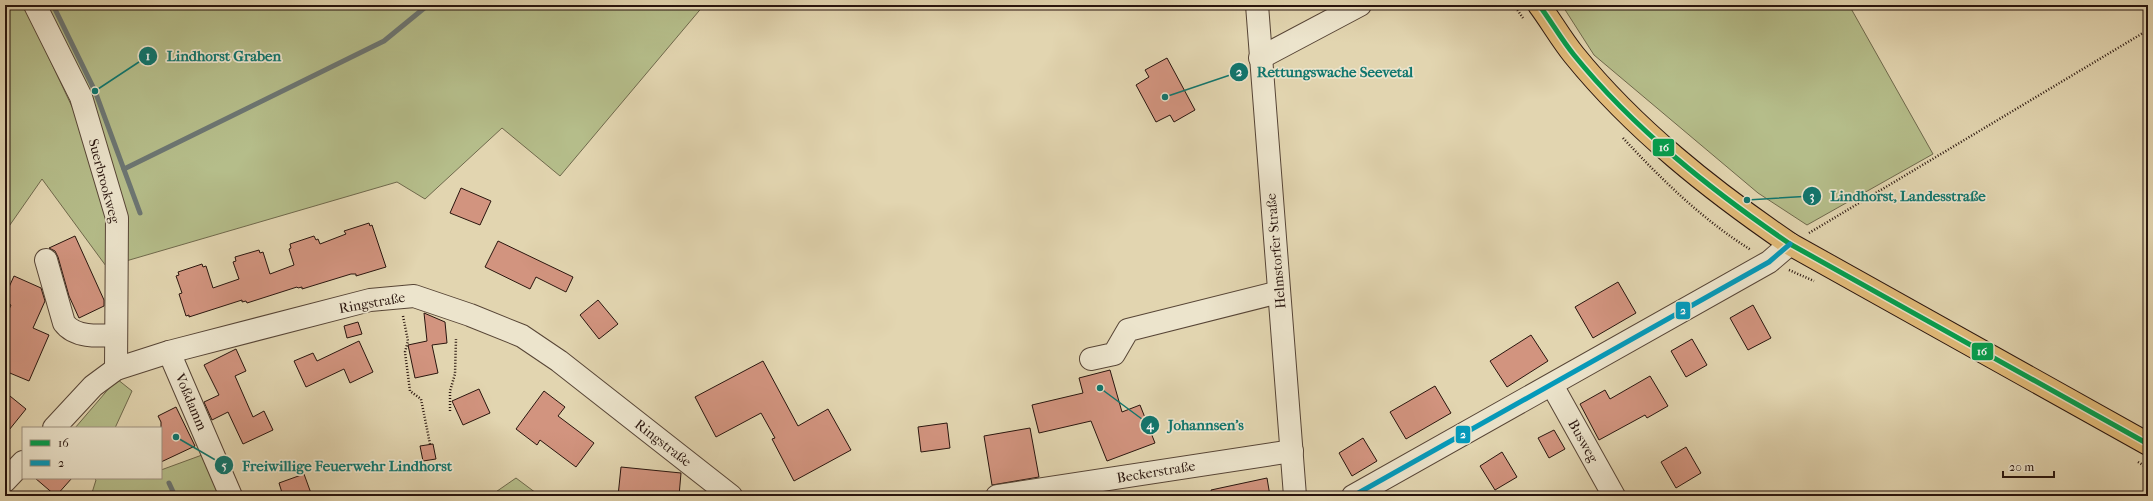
<svg xmlns="http://www.w3.org/2000/svg" width="2153" height="501" viewBox="0 0 2153 501" font-family="'IM FELL French Canon',serif">
  <style>
    .green { fill: #b5bd8a; stroke: #6f694c }
    .lines { fill: none; stroke-linecap: round; stroke-linejoin: round }
    .stream { stroke: #6c7673; stroke-width: 5 }
    .building { fill: #d2947f; stroke: #29150e }
    .minor-casing { stroke: #574536; stroke-width: 24 }
    .major-casing { stroke: #29150e; stroke-width: 24 }
    .path { stroke: #29150e; stroke-width: 2.5; stroke-dasharray: 1 2; stroke-linecap: butt }
    .minor { stroke: #ece4cc; stroke-width: 22 }
    .major { stroke: #e1ba78; stroke-width: 22 }
    .bus-1-casing { stroke: #ece4cc; stroke-width: 8 }
    .bus-2-casing { stroke: #ece4cc; stroke-width: 8 }
    .bus-1 { stroke: #029f4e; stroke-width: 5 }
    .bus-2 { stroke: #049abb; stroke-width: 5 }
    .labels { text-anchor: middle; dominant-baseline: central; stroke-width: 3.5; stroke-linejoin: round; paint-order: stroke }
    .street-label { font-size: 14px; fill: #29150e; stroke: #ece4cc }
    .leader { fill: none; stroke: #0f766e; stroke-width: 1.5 }
    .callout-dot { fill: #0f766e; stroke: #ece4cc; stroke-width: 1.5 }
    .mark-label { font-size: 12px; text-anchor: middle; font-weight: bold; fill: #fff }
    .callout-label { font-size: 15px; text-anchor: middle; font-weight: bold; fill: #0f766e; stroke: #ece4cc; stroke-width: 3.5; stroke-linejoin: round; paint-order: stroke }
    .line-badge { stroke: #ece4cc; stroke-width: 1.5 }
    .badge-label { font-size: 11px; text-anchor: middle; font-weight: bold; fill: #fff }
  </style>
  <rect width="100%" height="100%" fill="#e2d5b0"/>
  <filter id="stains"><feTurbulence type="fractalNoise" baseFrequency=".005" numOctaves="4"/><feColorMatrix values="0 0 0 0 .2 0 0 0 0 .09 0 0 0 0 .02 0 0 0 .5 -.17"/></filter>
  <radialGradient id="worn" r=".72"><stop offset=".6" stop-color="#630" stop-opacity="0"/><stop offset="1" stop-color="#630" stop-opacity=".3"/></radialGradient>
  <g class="green">
    <path d="M 5,5 L 24,5 L 83,130 L 109,221 L 106,266 L 42,179 L 5,232 Z"/>
    <path d="M 46,5 L 704,5 L 560,176 L 502,128 L 425,199 L 397,182 L 126,261 Z"/>
    <path d="M 1562,5 L 1849,5 L 1933,154 L 1807,225 L 1758,193 L 1594,55 Z"/>
    <path d="M 117,379 L 132,391 L 115,428 L 75,428 Z"/>
    <path d="M 202,455 L 224,496 L 91,496 L 96,480 L 94,478 L 161,478 L 161,470 Z"/>
    <path d="M 516,478 L 540,496 L 490,496 Z"/>
  </g>
  <g class="lines">
    <g class="stream">
      <path d="M 53,5 L 95,91 L 140,213"/>
      <path d="M 124,169 L 384,41 L 428,5"/>
      <path d="M 169,483 L 175,496"/>
    </g>
  </g>
  <g class="building">
    <path d="M 1167,58 L 1195,110 L 1174,122 L 1170,115 L 1156,122 L 1136,85 L 1149,77 L 1145,70 Z"/>
    <path d="M 461,188 L 491,201 L 480,225 L 450,213 Z"/>
    <path d="M 369,223 L 370,226 L 372,225 L 386,267 L 356,276 L 356,274 L 351,274 L 302,289 L 302,287 L 298,288 L 297,287 L 247,303 L 246,301 L 242,302 L 242,300 L 189,317 L 189,315 L 186,316 L 179,294 L 182,293 L 176,276 L 179,275 L 178,272 L 202,264 L 203,267 L 206,266 L 213,288 L 239,279 L 233,262 L 236,261 L 235,257 L 259,250 L 260,253 L 263,252 L 270,274 L 294,265 L 289,249 L 291,248 L 290,244 L 314,236 L 316,240 L 318,239 L 320,244 L 346,234 L 344,231 Z"/>
    <path d="M 75,236 L 104,300 L 104,306 L 79,318 L 69,296 L 58,257 L 55,251 L 49,248 Z"/>
    <path d="M 498,241 L 573,277 L 566,292 L 536,277 L 530,289 L 485,267 Z"/>
    <path d="M 14,276 L 41,288 L 45,301 L 33,328 L 49,335 L 29,381 L 5,371 L 5,318 L 11,305 L 5,302 L 5,296 Z"/>
    <path d="M 1618,282 L 1636,313 L 1593,338 L 1575,307 Z"/>
    <path d="M 598,300 L 618,324 L 599,339 L 580,315 Z"/>
    <path d="M 1753,305 L 1771,338 L 1748,350 L 1730,318 Z"/>
    <path d="M 424,313 L 445,322 L 447,343 L 432,345 L 438,373 L 415,378 L 408,345 L 427,341 Z"/>
    <path d="M 358,322 L 362,334 L 347,338 L 344,326 Z"/>
    <path d="M 1531,335 L 1548,361 L 1507,387 L 1490,361 Z"/>
    <path d="M 1692,339 L 1707,365 L 1686,377 L 1671,351 Z"/>
    <path d="M 359,341 L 373,372 L 350,383 L 344,369 L 306,387 L 294,361 L 313,353 L 317,361 Z"/>
    <path d="M 236,349 L 246,371 L 235,376 L 253,417 L 264,411 L 273,430 L 243,444 L 228,412 L 212,420 L 204,402 L 219,395 L 204,365 Z"/>
    <path d="M 763,361 L 798,426 L 828,409 L 851,450 L 794,481 L 772,439 L 775,438 L 761,413 L 716,437 L 695,397 Z"/>
    <path d="M 1110,370 L 1122,412 L 1140,405 L 1155,443 L 1107,461 L 1091,421 L 1039,433 L 1032,405 L 1083,393 L 1079,378 Z"/>
    <path d="M 1650,376 L 1668,406 L 1647,418 L 1645,415 L 1599,440 L 1580,404 L 1605,390 L 1610,399 Z"/>
    <path d="M 1435,386 L 1451,413 L 1406,439 L 1390,412 Z"/>
    <path d="M 479,389 L 490,413 L 463,425 L 452,401 Z"/>
    <path d="M 544,391 L 565,407 L 558,416 L 594,443 L 576,467 L 540,440 L 537,445 L 516,429 Z"/>
    <path d="M 5,392 L 26,409 L 5,435 Z"/>
    <path d="M 176,407 L 195,446 L 161,462 L 161,422 L 158,416 Z"/>
    <path d="M 947,423 L 950,448 L 921,452 L 918,427 Z"/>
    <path d="M 1030,428 L 1039,477 L 992,485 L 984,436 Z"/>
    <path d="M 1554,430 L 1565,449 L 1549,458 L 1538,438 Z"/>
    <path d="M 1363,438 L 1377,461 L 1352,476 L 1339,453 Z"/>
    <path d="M 433,444 L 436,459 L 423,461 L 420,446 Z"/>
    <path d="M 1686,447 L 1701,473 L 1676,488 L 1661,462 Z"/>
    <path d="M 1502,452 L 1517,477 L 1495,490 L 1480,466 Z"/>
    <path d="M 621,467 L 681,473 L 679,496 L 618,496 Z"/>
    <path d="M 304,474 L 312,496 L 283,496 L 279,483 Z"/>
    <path d="M 35,478 L 72,478 L 56,496 Z"/>
    <path d="M 1267,478 L 1270,496 L 1212,496 L 1211,490 Z"/>
  </g>
  <g class="lines">
    <defs>
      <g id="minor">
        <path d="M 35,5 L 81,97 L 117,218 L 116,369"/>
        <path d="M 1257,5 L 1295,496"/>
        <path d="M 1260,58 L 1360,5"/>
        <path d="M 46,260 L 64,323 C 75,338 99,336 116,335"/>
        <path d="M 169,352 L 231,496"/>
        <path d="M 1091,359 L 1114,354 L 1128,330 L 1279,292"/>
        <path d="M 1552,385 L 1614,496"/>
        <path d="M 54,428 L 93,386 L 116,369 L 169,352 L 370,300 L 414,296 L 470,315 L 522,336 L 559,361 L 731,496"/>
        <path d="M 5,481 L 23,462"/>
        <path d="M 997,496 L 1292,451"/>
        <path d="M 1353,496 L 1769,262 L 1790,244"/>
      </g>
      <path id="major" d="M 1539,5 C 1551,21 1561,39 1574,55 C 1634,129 1711,190 1790,244 L 2148,444"/>
    </defs>
    <use href="#minor" class="minor-casing"/>
    <use href="#major" class="major-casing"/>
    <g class="path">
      <path d="M 1514,5 L 1523,18"/>
      <path d="M 1623,138 C 1662,180 1703,220 1751,250"/>
      <path d="M 1809,233 L 2148,30"/>
      <path d="M 1789,270 L 1814,281"/>
      <path d="M 403,316 L 408,341 L 405,352 L 410,391 L 421,399 L 430,444"/>
      <path d="M 450,411 L 450,391 L 455,374 L 456,339"/>
      <path d="M 2138,462 L 2148,468"/>
    </g>
    <use href="#minor" class="minor"/>
    <use href="#major" class="major"/>
    <defs>
      <path id="bus-1" d="M 1539,5 C 1551,21 1561,39 1574,55 C 1634,129 1711,190 1790,244 L 2148,444"/>
      <path id="bus-2" d="M 1353,496 L 1769,262 L 1790,244"/>
    </defs>
    <use href="#bus-1" class="bus-1-casing"/>
    <use href="#bus-2" class="bus-2-casing"/>
    <use href="#bus-1" class="bus-1"/>
    <use href="#bus-2" class="bus-2"/>
  </g>
  <g class="labels">
    <g class="street-label">
      <text transform="translate(104 181) rotate(75)">Suerbrookweg</text>
      <text transform="translate(1276 251) rotate(-95)">Helmstorfer Straße</text>
      <text transform="translate(372 303) rotate(-10)">Ringstraße</text>
      <text transform="translate(191 402) rotate(67)">Voßdamm</text>
      <text transform="translate(1583 441) rotate(61)">Busweg</text>
      <text transform="translate(663 443) rotate(38)">Ringstraße</text>
      <text transform="translate(1156 472) rotate(-9)">Beckerstraße</text>
    </g>
  </g>
  <path class="leader" d="M95 91L148 56M1165 97L1239 72M1747 200L1812 196M1100 388L1150 425M176 437L224 465"/>
  <g class="callout-dot">
    <circle cx="95" cy="91" r="4"/>
    <circle cx="1165" cy="97" r="4"/>
    <circle cx="1747" cy="200" r="4"/>
    <circle cx="1100" cy="388" r="4"/>
    <circle cx="176" cy="437" r="4"/>
    <circle cx="148" cy="56" r="10"/>
    <circle cx="1239" cy="72" r="10"/>
    <circle cx="1812" cy="196" r="10"/>
    <circle cx="1150" cy="425" r="10"/>
    <circle cx="224" cy="465" r="10"/>
  </g>
  <g class="mark-label">
    <text x="148" y="60">1</text>
    <text x="1239" y="76">2</text>
    <text x="1812" y="200">3</text>
    <text x="1150" y="429">4</text>
    <text x="224" y="470">5</text>
  </g>
  <g class="callout-label">
    <text x="224" y="61">Lindhorst Graben</text>
    <text x="1335" y="77">Rettungswache Seevetal</text>
    <text x="1908" y="201">Lindhorst, Landesstraße</text>
    <text x="1206" y="430">Johannsen's</text>
    <text x="347" y="471">Freiwillige Feuerwehr Lindhorst</text>
  </g>
  <g class="line-badge">
    <rect x="1652" y="138" width="23" height="19" rx="4" fill="#029f4e"/>
    <rect x="1675" y="301" width="16" height="19" rx="4" fill="#049abb"/>
    <rect x="1971" y="342" width="23" height="19" rx="4" fill="#029f4e"/>
    <rect x="1455" y="425" width="16" height="19" rx="4" fill="#049abb"/>
  </g>
  <g class="badge-label">
    <text x="1664" y="151">16</text>
    <text x="1683" y="314">2</text>
    <text x="1982" y="355">16</text>
    <text x="1463" y="438">2</text>
  </g>
  <rect width="2153" height="501" fill="none" stroke="#e2d5b0" stroke-width="20"/>
  <rect x="6" y="6" width="2141" height="489" fill="none" stroke="#29150e" stroke-width="2"/>
  <rect x="10" y="10" width="2133" height="481" fill="none" stroke="#29150e"/>
  <rect x="22" y="427" width="140" height="52" fill="#ece4cc" stroke="#9e9180"/>
  <rect x="30" y="440" width="20" height="6" fill="#029f4e" stroke="#9e9180"/>
  <text x="58" y="447" font-size="12" fill="#29150e">16</text>
  <rect x="30" y="460" width="20" height="6" fill="#049abb" stroke="#9e9180"/>
  <text x="58" y="467" font-size="12" fill="#29150e">2</text>
  <path d="M2003 471v6h51v-6" fill="none" stroke="#29150e" stroke-width="2"/>
  <text x="2009" y="471" font-size="12" fill="#29150e" stroke="#ece4cc" stroke-width="3" paint-order="stroke">20 m</text>
  <rect width="100%" height="100%" filter="url(#stains)"/>
  <rect width="100%" height="100%" fill="url(#worn)"/>
</svg>
